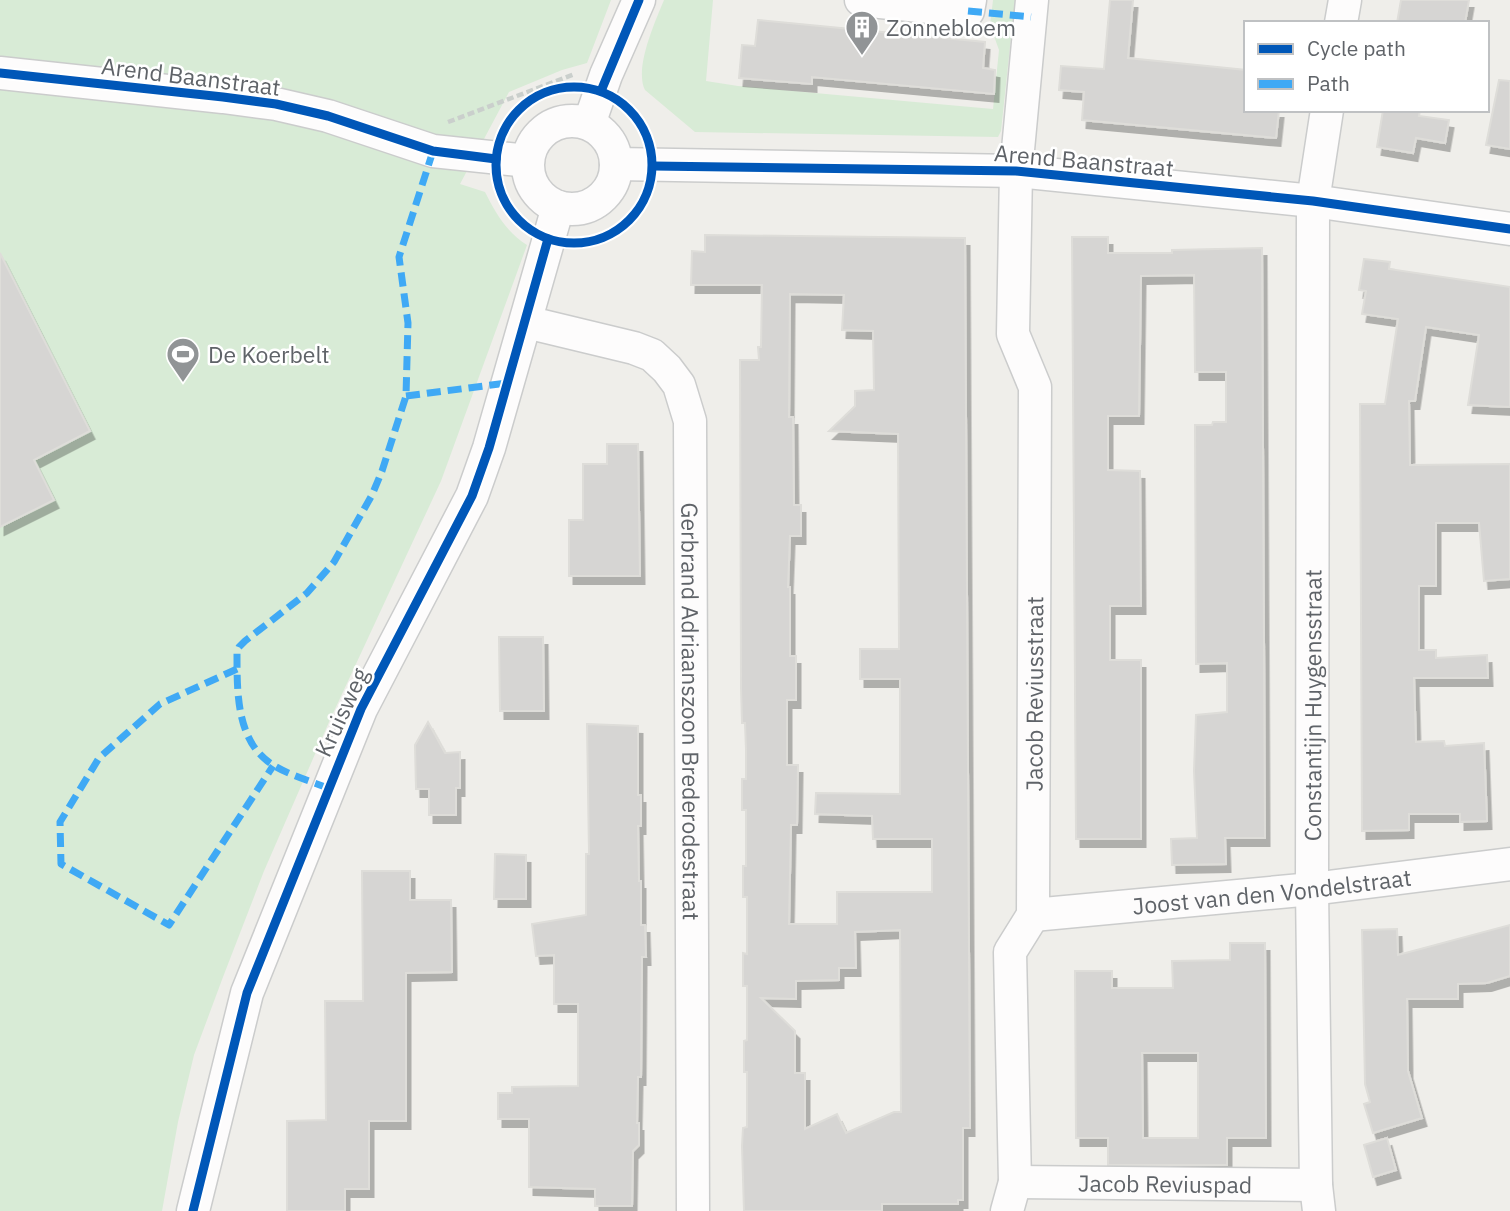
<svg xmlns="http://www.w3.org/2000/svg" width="1510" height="1211" viewBox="0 0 1510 1211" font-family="'IBM Plex Sans',sans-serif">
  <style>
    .green { fill: #d8ebd6 }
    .building { fill: #d6d5d3; stroke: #deddd9; stroke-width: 2; fill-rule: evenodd; filter: url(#shadow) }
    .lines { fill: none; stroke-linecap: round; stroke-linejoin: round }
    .street-casing { stroke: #cbcccc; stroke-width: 35 }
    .path { stroke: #cacfcc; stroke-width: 4.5; stroke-dasharray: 7 3.5; stroke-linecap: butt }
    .street { stroke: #fdfcfc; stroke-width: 32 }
    .quiet { stroke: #3fa9f5; stroke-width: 7; stroke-dasharray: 14 7; stroke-linecap: butt }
    .cycleway-casing { stroke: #fff; stroke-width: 13 }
    .cycleway { stroke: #0057b8; stroke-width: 9 }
    .labels { text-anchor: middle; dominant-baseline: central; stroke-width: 5; stroke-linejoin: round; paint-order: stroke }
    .poi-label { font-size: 23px; fill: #5f6368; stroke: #fff; text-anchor: start }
    .street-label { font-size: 23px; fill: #5f6368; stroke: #fff }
  </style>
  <defs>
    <filter id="shadow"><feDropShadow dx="4.5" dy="8" stdDeviation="0" flood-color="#0004"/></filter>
  </defs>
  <rect width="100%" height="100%" fill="#efeeea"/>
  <g class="green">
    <path d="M 0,0 L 611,0 L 587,63 L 562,70 L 509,92 L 460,184 L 485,192 C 495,212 507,233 527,245 L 441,481 L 329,722 L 264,871 L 223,977 L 194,1055 L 178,1122 L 162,1211 L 0,1211 Z"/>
    <path d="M 664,0 L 713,0 L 706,81 L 738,86 L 993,109 L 999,50 L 990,25 L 993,0 L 1015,0 L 1001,131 L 998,137 L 695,132 L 645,90 C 634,68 655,22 664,0 Z"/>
  </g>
  <g class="building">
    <path d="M 1110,0 L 1133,0 L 1128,58 L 1246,70 L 1246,110 L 1279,110 L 1276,138 L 1082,120 L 1084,92 L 1059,90 L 1061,66 L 1104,69 Z"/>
    <path d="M 1401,0 L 1469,0 L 1465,23 L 1397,23 Z"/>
    <path d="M 758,20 L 985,42 L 983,68 L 995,70 L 994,94 L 812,77 L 812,84 L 739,78 L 742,45 L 755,46 Z"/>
    <path d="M 1499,80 L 1510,81 L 1510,149 L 1486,145 Z"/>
    <path d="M 1383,110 L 1420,110 L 1419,116 L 1449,120 L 1445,143 L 1416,138 L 1413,153 L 1377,147 Z"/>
    <path d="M 705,235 L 965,238 L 970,1128 L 963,1128 L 963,1200 L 958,1200 L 958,1204 L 882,1204 L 882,1211 L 744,1211 L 742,1146 L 743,1128 L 747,1127 L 747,1072 L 744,1072 L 744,1041 L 747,1040 L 747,986 L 743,986 L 743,953 L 747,954 L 747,897 L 743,897 L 743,866 L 746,866 L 746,810 L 742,810 L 742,779 L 746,779 L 746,750 L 745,723 L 742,723 L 741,687 L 740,360 L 759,360 L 758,347 L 761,347 L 762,285 L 691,285 L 692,251 L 705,252 ZM 790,294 L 844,295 L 842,330 L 873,331 L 874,390 L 855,391 L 855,406 L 829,431 L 898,434 L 899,649 L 860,649 L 860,679 L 900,679 L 900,794 L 816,793 L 815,814 L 872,816 L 873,839 L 932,839 L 932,892 L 837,892 L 837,924 L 789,924 L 791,825 L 797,825 L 798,765 L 787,765 L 787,700 L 796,700 L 796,656 L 790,656 L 790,587 L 788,587 L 790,536 L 801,536 L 801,505 L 794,505 L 793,417 L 789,417 ZM 900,930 L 901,1112 L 894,1112 L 846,1133 L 837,1114 L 805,1129 L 805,1073 L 795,1073 L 795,1031 L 761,998 L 796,999 L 796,981 L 839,980 L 839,968 L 856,968 L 855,932 Z"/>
    <path d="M 1072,237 L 1108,237 L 1108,253 L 1172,253 L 1172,250 L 1262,248 L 1265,838 L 1225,838 L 1226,864 L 1172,865 L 1171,839 L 1197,838 L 1194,771 L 1196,715 L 1227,712 L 1227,663 L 1196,664 L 1195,425 L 1212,425 L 1213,422 L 1226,422 L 1226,372 L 1195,372 L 1194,275 L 1141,276 L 1139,416 L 1108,416 L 1108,470 L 1140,471 L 1141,606 L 1110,606 L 1110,660 L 1141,660 L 1141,839 L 1076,839 Z"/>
    <path d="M 0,253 L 90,431 L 34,460 L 54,500 L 0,527 Z"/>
    <path d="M 1364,259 L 1390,262 L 1389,269 L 1510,287 L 1510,407 L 1468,405 L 1479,335 L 1426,327 L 1415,401 L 1409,401 L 1410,465 L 1510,464 L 1510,579 L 1484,581 L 1479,523 L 1436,523 L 1436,586 L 1419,586 L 1419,650 L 1436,650 L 1436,658 L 1487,655 L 1488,678 L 1414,678 L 1416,742 L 1444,741 L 1445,746 L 1484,743 L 1487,821 L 1460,822 L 1460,814 L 1409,814 L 1409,830 L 1362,831 L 1360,404 L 1385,404 L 1398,319 L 1362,314 L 1366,291 L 1359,290 Z"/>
    <path d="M 607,444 L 638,444 L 640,576 L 569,576 L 569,520 L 583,520 L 583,464 L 607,464 Z"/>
    <path d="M 499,637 L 543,637 L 544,711 L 500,711 Z"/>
    <path d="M 428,722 L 445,753 L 460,752 L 460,788 L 456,788 L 456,815 L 429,815 L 429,789 L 416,789 L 415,745 Z"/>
    <path d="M 587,724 L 638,726 L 638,795 L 641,795 L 641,826 L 638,826 L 639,881 L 641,881 L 641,925 L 645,925 L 646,957 L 642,957 L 641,1077 L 638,1077 L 637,1123 L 639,1123 L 639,1145 L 633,1151 L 632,1206 L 595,1206 L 595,1189 L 529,1187 L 529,1119 L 498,1119 L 498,1093 L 512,1093 L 512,1087 L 578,1086 L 578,1004 L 554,1004 L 554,955 L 536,956 L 532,924 L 586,915 L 586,854 L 589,854 Z"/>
    <path d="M 495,854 L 526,855 L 526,899 L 494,899 Z"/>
    <path d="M 362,871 L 410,871 L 410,900 L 451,900 L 452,972 L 406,973 L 406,1121 L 369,1121 L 369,1189 L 345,1189 L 345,1211 L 287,1211 L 287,1121 L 326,1120 L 325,1001 L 363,1001 Z"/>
    <path d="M 1510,925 L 1510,976 L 1487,983 L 1458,984 L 1458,999 L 1407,999 L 1408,1071 L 1422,1118 L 1373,1133 L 1364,1104 L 1370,1102 L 1365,1084 L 1362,930 L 1397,929 L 1398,955 Z"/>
    <path d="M 1230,943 L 1265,943 L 1266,1138 L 1227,1138 L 1227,1165 L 1108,1165 L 1108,1138 L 1076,1138 L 1075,971 L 1112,971 L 1112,988 L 1173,988 L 1172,961 L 1230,960 ZM 1142,1053 L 1198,1053 L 1198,1138 L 1143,1138 Z"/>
    <path d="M 1387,1138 L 1396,1170 L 1373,1177 L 1364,1145 Z"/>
  </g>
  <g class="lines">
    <defs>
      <g id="street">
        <path d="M 861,0 L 968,11 L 970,0"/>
        <path d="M 1341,23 L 1345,0"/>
        <path d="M 0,73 L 223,97 L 276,104 L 328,116 L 433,151 L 528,161"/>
        <circle cx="572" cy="165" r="44"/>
        <path d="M 589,124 L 606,75 L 639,0"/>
        <path d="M 616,164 L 1016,171 L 1313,201 L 1510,229"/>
        <path id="s1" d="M 526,322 L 634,348 L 652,355 L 667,369 L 679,385 L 690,421 L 693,1211"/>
        <path id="s2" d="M 1033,915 L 1312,889 L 1510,864"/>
        <path id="s3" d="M 1015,1182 L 1316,1185"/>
        <path d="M 193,1211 L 247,993 L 361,709 L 472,496 L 489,448 L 558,207"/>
        <path id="s4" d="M 1007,1211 L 1015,1182 L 1010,952 L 1033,915 L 1035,387 L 1013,334 L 1016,171 L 1032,0"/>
        <path id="s5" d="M 1319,1211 L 1316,1185 L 1312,889 L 1313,201 L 1327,110"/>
      </g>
    </defs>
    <use href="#street" class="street-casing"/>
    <path class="path" d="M 448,122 L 575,74"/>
    <use href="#street" class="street"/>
    <g class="quiet">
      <path d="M 968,11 L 1031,17"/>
      <path d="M 406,396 L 507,383"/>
      <path d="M 237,669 L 160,704 L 99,758 L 60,822 L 61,864 L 169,925 L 273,766"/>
      <path d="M 328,788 C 310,781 289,775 273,765 C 236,742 237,692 237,652 L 239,647 L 245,641 L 307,593 L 334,562 L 372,495 L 382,471 L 406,396 L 408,323 L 399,257 L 433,151"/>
    </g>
    <defs>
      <g id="cycleway">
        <path d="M 0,73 L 223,97 L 276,104 L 328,116 L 433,151 L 496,159"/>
        <circle cx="574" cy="165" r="78"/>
        <path d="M 601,91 L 639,0"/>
        <path d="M 653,166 L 1016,171 L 1313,201 L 1510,229"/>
        <path d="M 193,1211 L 247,993 L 361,709 L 472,496 L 489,448 L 548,239"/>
      </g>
    </defs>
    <use href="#cycleway" class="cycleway-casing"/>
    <use href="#cycleway" class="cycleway"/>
  </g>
  <defs>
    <symbol id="building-pin" viewBox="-11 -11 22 30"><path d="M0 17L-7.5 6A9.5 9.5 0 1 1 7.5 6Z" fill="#919496" stroke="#fff"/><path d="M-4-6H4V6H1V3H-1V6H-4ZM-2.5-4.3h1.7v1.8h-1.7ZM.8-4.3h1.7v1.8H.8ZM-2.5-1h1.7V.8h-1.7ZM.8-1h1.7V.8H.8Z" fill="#fff"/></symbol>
    <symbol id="stadium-pin" viewBox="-11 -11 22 30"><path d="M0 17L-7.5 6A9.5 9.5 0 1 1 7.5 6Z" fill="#919496" stroke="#fff"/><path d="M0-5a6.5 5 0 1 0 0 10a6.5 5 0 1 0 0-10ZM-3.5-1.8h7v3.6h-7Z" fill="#fff"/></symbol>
  </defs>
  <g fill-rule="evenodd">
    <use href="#building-pin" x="843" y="8" width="38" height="52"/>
    <use href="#stadium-pin" x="164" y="335" width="38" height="52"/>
  </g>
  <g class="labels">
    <g class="poi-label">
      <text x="886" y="27">Zonnebloem</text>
      <text x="208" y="354">De Koerbelt</text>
    </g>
    <g class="street-label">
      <text transform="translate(191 76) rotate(7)">Arend Baanstraat</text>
      <text transform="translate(1084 160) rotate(5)">Arend Baanstraat</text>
      <text stroke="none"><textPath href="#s4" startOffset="525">Jacob Reviusstraat</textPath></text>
      <text stroke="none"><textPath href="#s5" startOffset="506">Constantijn Huygensstraat</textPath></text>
      <text transform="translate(341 712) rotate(-65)">Kruisweg</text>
      <text stroke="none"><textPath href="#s1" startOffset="499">Gerbrand Adriaanszoon Brederodestraat</textPath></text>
      <text stroke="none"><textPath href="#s2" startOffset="240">Joost van den Vondelstraat</textPath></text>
      <text stroke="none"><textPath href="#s3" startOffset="150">Jacob Reviuspad</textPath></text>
    </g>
  </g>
  <rect x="1244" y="21" width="245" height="91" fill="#ffffff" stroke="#bfc1c3" stroke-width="2"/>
  <rect x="1258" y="44" width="35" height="10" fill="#0057b8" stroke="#bfc1c3" stroke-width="2"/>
  <text x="1307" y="56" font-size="21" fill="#5f6368">Cycle path</text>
  <rect x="1258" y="79" width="35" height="10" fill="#3fa9f5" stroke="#bfc1c3" stroke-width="2"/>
  <text x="1307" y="91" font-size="21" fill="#5f6368">Path</text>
</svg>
